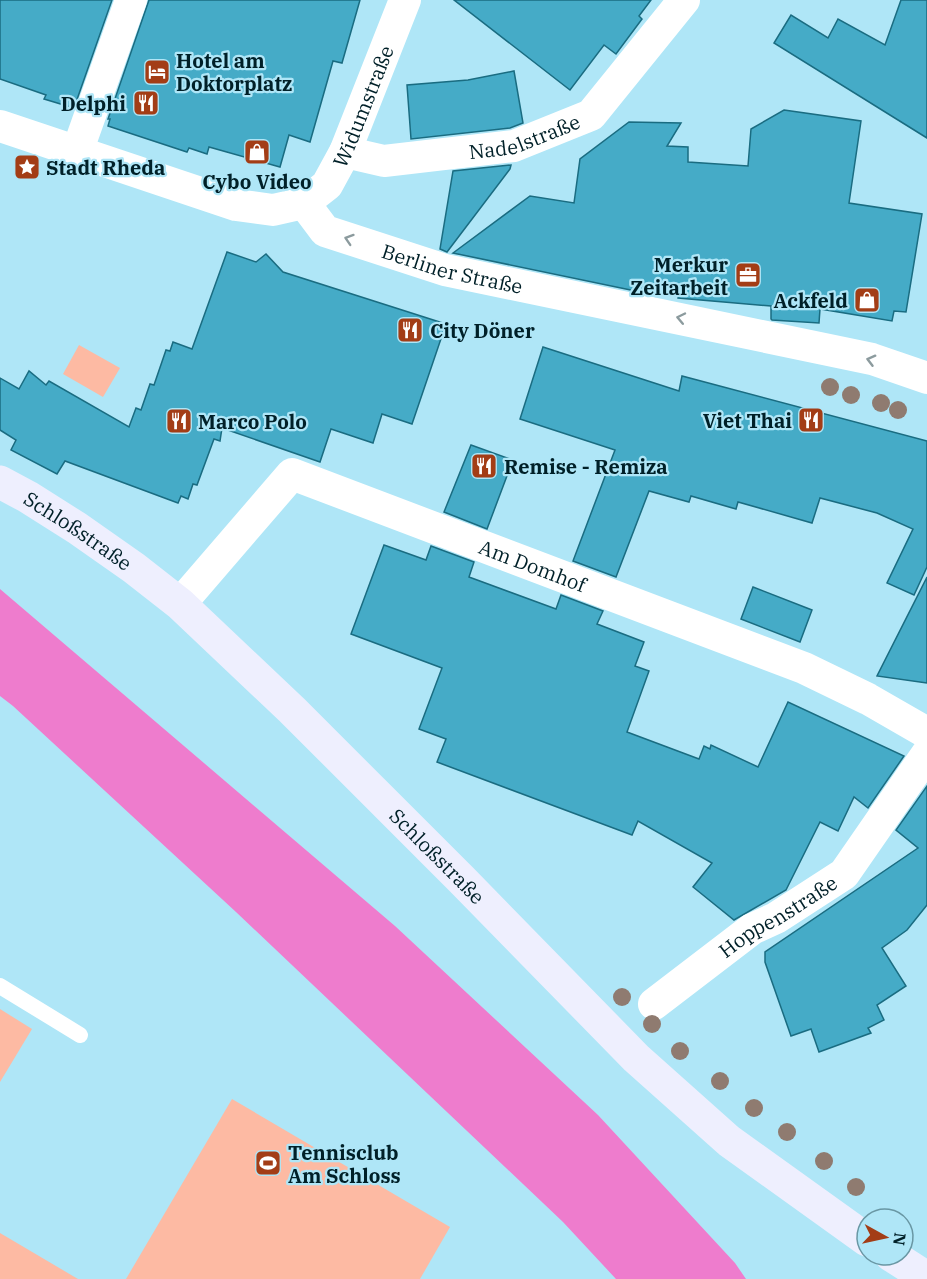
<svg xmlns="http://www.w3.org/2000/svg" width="927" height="1279" viewBox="0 0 927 1279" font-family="'IBM Plex Serif',serif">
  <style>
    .green { fill: #fdbaa3 }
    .water { fill: #ee7ccd }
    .building { fill: #45abc7; stroke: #1a6c81; stroke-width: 1.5 }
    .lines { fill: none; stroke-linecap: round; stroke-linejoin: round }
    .lane { stroke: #fff; stroke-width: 16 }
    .street { stroke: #fff; stroke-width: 32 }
    .secondary { stroke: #eeeffe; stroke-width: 33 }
    .tree { fill: #8f7b70 }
    .oneway { stroke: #8c9b9e }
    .labels { text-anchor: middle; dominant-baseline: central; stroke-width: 4.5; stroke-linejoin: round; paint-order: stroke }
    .poi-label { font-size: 20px; font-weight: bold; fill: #002028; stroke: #afe6f7; text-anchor: start }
    .street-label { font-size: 20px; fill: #002028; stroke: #afe6f7 }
  </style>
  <rect width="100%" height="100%" fill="#afe6f7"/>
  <g class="green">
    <path d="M 79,345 L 120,368 L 103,397 L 63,374 Z"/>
    <path d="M 0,1009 L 32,1029 L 0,1082 Z"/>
    <path d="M 232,1099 L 450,1227 L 420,1279 L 126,1279 Z"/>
    <path d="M 0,1233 L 78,1279 L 0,1279 Z"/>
  </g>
  <path class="water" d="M 0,589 L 395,926 L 598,1115 L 735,1263 L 746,1279 L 616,1279 L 563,1222 L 236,912 L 13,706 L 0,696 Z"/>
  <g class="building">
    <path d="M 0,0 L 112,0 L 74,108 L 44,99 L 46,95 L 0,79 Z"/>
    <path d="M 149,0 L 360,0 L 342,63 L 333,61 L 310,142 L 289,135 L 280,167 L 209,147 L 207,154 L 189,148 L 187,152 L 108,126 L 110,119 L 108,119 Z"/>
    <path d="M 454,0 L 651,0 L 639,16 L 642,19 L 616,54 L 604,45 L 570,90 Z"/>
    <path d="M 901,0 L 927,0 L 927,138 L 774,43 L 791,15 L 828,38 L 838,19 L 885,45 Z"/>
    <path d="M 514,71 L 523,123 L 510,128 L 411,139 L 407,85 L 468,80 Z"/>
    <path d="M 784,110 L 861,121 L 849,203 L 922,214 L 906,312 L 894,311 L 892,321 L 820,309 L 819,323 L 772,320 L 771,319 L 771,306 L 678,298 L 678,296 L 645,293 L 453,253 L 530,196 L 574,203 L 580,159 L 629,122 L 681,123 L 667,146 L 688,147 L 688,162 L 748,166 L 751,129 Z"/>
    <path d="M 511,165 L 510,169 L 447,252 L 440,249 L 453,171 Z"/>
    <path d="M 227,252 L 256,262 L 266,254 L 283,272 L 446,324 L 412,424 L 382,414 L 373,443 L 331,429 L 320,462 L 222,428 L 220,441 L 214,439 L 197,485 L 193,484 L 188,499 L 181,496 L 178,503 L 65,461 L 57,474 L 11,450 L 16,440 L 0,430 L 0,378 L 19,389 L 29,371 L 46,385 L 49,381 L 129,427 L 136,408 L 141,410 L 150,384 L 154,385 L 166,350 L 170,351 L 173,342 L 192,349 Z"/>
    <path d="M 543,347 L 679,391 L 682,376 L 927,441 L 927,567 L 914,595 L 887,583 L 913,529 L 877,513 L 820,498 L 812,523 L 738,502 L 736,509 L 691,496 L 689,502 L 649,491 L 616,577 L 573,561 L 615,450 L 520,419 Z"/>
    <path d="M 471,445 L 513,460 L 487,529 L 444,512 Z"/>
    <path d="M 384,545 L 426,560 L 431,546 L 474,562 L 469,577 L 556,609 L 561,595 L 603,611 L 597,624 L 644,642 L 635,666 L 649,671 L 627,732 L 699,759 L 704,746 L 710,749 L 711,745 L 758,767 L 788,702 L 904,756 L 868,808 L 854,797 L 838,831 L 820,822 L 786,890 L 734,920 L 693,887 L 712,863 L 638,821 L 632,835 L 437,762 L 446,739 L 419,729 L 442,668 L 351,634 Z"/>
    <path d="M 927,577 L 927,683 L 877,676 Z"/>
    <path d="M 753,587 L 812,610 L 800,642 L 741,619 Z"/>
    <path d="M 927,786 L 927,905 L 907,930 L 882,948 L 906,986 L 877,1005 L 884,1020 L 868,1028 L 871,1033 L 819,1052 L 811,1029 L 791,1036 L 765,962 L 765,952 L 918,848 L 896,830 Z"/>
  </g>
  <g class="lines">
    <path class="lane" d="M 0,986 L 80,1035"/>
    <g class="street">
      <path id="s1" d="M 0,126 L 236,205 L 273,210 L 304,203 L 327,185 L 345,152 L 405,0"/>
      <path d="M 77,152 L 131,0"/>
      <path id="s2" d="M 345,152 L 384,161 L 514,146 L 591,115 L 684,0"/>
      <path id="s3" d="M 304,203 L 325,231 L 445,270 L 872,359 L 927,378"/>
      <path id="s4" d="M 180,604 L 292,474 L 804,668 L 868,699 L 927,733"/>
      <path id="s5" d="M 654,1004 L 752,929 L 776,918 L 844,874 L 927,754"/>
    </g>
    <g class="secondary">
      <path id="s6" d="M 0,482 L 28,497 L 77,528 L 134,568 L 180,604 L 292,710 L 462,880 L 636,1058 L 729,1141 L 867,1240"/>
      <path d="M 891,1255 L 927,1278"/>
    </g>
  </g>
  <g class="tree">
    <circle cx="830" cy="387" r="9"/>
    <circle cx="851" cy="395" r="9"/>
    <circle cx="881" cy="403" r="9"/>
    <circle cx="898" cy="410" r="9"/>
    <circle cx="622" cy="997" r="9"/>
    <circle cx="652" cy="1024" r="9"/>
    <circle cx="680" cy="1051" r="9"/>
    <circle cx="720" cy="1081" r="9"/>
    <circle cx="754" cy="1108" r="9"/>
    <circle cx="787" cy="1132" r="9"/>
    <circle cx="824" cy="1161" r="9"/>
    <circle cx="856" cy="1187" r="9"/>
  </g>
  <defs><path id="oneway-chevron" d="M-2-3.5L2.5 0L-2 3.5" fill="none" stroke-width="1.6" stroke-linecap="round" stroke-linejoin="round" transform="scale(1.5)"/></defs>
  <g class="oneway">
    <use href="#oneway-chevron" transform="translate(349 239) rotate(-162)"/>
    <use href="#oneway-chevron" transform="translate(681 318) rotate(-168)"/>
    <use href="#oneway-chevron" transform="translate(871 360) rotate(-165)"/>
  </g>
  <defs>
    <symbol id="hotel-square" viewBox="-11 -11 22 22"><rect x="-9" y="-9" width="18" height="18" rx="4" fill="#a33d16" stroke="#afe6f7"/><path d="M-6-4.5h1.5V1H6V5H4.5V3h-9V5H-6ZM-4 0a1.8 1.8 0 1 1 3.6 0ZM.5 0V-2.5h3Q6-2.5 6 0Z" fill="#fff"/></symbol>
    <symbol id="restaurant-square" viewBox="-11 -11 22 22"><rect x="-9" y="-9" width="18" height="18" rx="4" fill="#a33d16" stroke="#afe6f7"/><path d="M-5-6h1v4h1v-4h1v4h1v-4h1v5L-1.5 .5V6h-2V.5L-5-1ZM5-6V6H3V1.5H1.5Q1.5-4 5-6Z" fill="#fff"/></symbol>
    <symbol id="shop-square" viewBox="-11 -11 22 22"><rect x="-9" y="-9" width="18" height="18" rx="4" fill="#a33d16" stroke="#afe6f7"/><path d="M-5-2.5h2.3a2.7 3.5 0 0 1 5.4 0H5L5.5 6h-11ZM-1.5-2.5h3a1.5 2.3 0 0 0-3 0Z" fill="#fff"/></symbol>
    <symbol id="sight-square" viewBox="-11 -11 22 22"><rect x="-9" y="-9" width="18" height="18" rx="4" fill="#a33d16" stroke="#afe6f7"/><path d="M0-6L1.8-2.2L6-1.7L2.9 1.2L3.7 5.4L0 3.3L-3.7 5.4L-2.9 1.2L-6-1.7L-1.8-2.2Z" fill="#fff"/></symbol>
    <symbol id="office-square" viewBox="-11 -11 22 22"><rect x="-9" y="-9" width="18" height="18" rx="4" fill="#a33d16" stroke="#afe6f7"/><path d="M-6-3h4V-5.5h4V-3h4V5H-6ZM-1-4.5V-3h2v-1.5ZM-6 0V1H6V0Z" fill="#fff"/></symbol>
    <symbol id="stadium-square" viewBox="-11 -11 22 22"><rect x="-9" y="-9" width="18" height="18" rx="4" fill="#a33d16" stroke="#afe6f7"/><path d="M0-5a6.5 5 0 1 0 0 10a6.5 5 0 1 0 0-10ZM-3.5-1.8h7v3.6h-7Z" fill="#fff"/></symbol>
  </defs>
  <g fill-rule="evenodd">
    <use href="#hotel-square" x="142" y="57" width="30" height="30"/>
    <use href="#restaurant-square" x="131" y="88" width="30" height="30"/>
    <use href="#shop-square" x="242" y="137" width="30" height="30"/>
    <use href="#sight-square" x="12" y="152" width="30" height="30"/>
    <use href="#office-square" x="733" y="260" width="30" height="30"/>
    <use href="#shop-square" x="852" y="285" width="30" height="30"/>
    <use href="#restaurant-square" x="395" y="315" width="30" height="30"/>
    <use href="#restaurant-square" x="796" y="405" width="30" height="30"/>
    <use href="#restaurant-square" x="164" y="406" width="30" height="30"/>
    <use href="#restaurant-square" x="469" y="451" width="30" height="30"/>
    <use href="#stadium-square" x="253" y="1148" width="30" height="30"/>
  </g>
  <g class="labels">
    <g class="poi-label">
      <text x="176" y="60">Hotel am<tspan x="176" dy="23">Doktorplatz</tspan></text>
      <text x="126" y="103" text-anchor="end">Delphi</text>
      <text x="46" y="167">Stadt Rheda</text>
      <text x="257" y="181" text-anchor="middle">Cybo Video</text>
      <text x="728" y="264" text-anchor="end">Merkur<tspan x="728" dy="23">Zeitarbeit</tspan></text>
      <text x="848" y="300" text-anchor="end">Ackfeld</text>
      <text x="430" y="330">City Döner</text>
      <text x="792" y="420" text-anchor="end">Viet Thai</text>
      <text x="198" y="421">Marco Polo</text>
      <text x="504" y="466">Remise - Remiza</text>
      <text x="288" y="1152">Tennisclub<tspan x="288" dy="23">Am Schloss</tspan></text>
    </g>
    <g class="street-label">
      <text stroke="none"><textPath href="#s1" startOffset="434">Widumstraße</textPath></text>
      <text stroke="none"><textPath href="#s2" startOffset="183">Nadelstraße</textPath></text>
      <text stroke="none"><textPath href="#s3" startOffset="168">Berliner Straße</textPath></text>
      <text stroke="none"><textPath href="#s6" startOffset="92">Schloßstraße</textPath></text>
      <text stroke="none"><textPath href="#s4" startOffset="429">Am Domhof</textPath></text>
      <text stroke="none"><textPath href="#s6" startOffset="578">Schloßstraße</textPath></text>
      <text stroke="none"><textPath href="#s5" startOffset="152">Hoppenstraße</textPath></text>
    </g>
  </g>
  <g transform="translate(885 1237) rotate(98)"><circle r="28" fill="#afe6f7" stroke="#6997a4" stroke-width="1.5"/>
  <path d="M0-4.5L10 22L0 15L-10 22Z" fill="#a33d16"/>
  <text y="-9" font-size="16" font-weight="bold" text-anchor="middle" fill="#002028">N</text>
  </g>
</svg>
